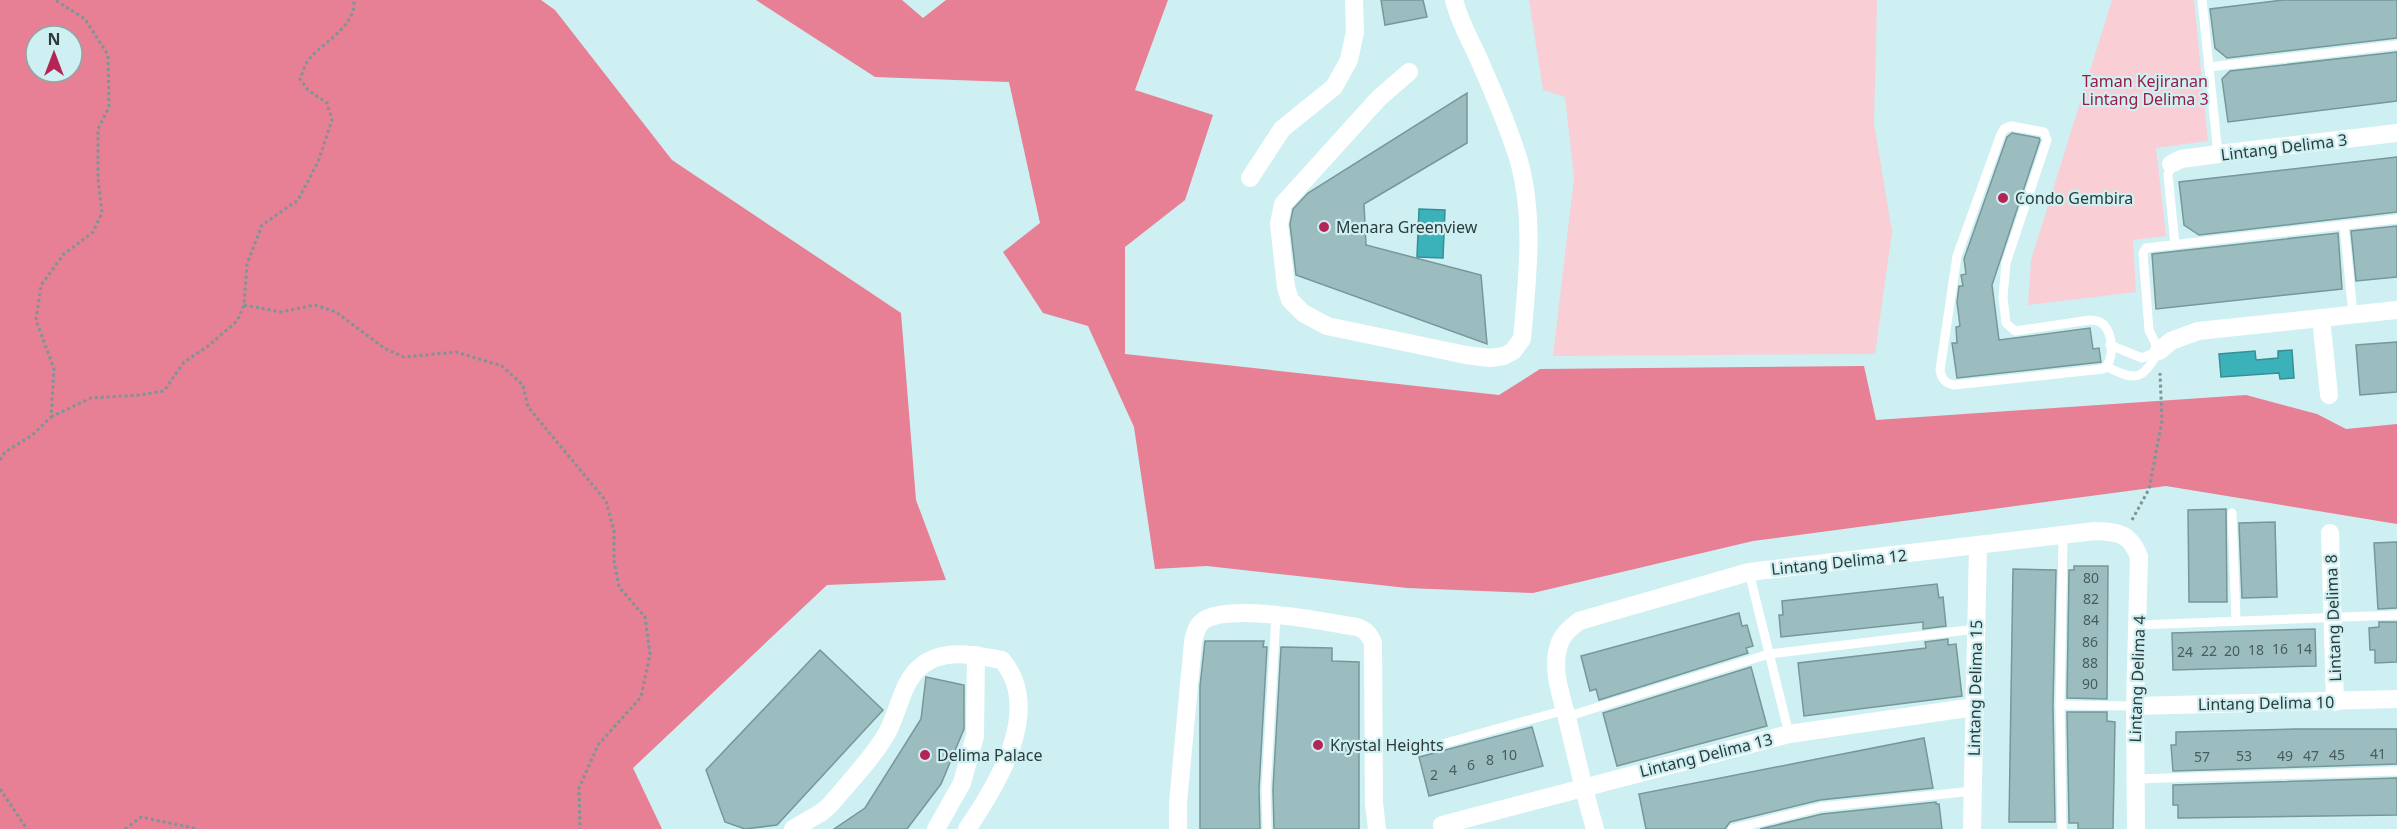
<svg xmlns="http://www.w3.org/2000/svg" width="2397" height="829" viewBox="0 0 2397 829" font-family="'Noto Sans',sans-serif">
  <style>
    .green { fill: #f9ced5 }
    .forest { fill: #e77f95; fill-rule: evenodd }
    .water { fill: #3bb2ba; stroke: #378e94; stroke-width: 1.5 }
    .building { fill: #9cbdbf; stroke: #779799; stroke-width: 1.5 }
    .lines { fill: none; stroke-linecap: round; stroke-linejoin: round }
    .path { stroke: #7d9596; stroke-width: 3; stroke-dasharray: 3 3; stroke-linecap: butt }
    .lane { stroke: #fff; stroke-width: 9 }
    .street { stroke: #fff; stroke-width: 18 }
    .poi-dot { fill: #b42454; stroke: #cef0f3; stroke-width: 2 }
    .labels { text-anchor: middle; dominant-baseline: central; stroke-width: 4.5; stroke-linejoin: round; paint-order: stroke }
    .number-label { font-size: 14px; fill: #495c5c }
    .park-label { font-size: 16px; fill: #991d46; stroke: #cef0f3 }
    .street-label { font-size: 16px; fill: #2d3b3b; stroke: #cef0f3 }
    .poi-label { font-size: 16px; fill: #2d3b3b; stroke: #cef0f3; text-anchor: start }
  </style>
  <rect width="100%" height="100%" fill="#cef0f3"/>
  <g class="green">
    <path d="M 1529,0 L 1877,0 L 1874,123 L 1892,232 L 1875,354 L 1553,356 L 1574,178 L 1565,97 L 1543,90 Z"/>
    <path d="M 2112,0 L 2194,0 L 2208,141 L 2156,148 L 2166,236 L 2133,240 L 2136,292 L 2028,305 L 2031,260 Z"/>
  </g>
  <g class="forest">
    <path d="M 0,0 L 541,0 L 555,10 L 672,160 L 901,313 L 916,500 L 946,580 L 827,585 L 633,768 L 662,829 L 0,829 ZM 36,36 L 72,36 L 72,72 L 36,72 Z"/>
    <path d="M 756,0 L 902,0 L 923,18 L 946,0 L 1168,0 L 1135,90 L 1213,115 L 1185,200 L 1125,247 L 1125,354 L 1499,395 L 1540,369 L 1864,366 L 1876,420 L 2246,395 L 2317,414 L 2346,429 L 2397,424 L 2397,524 L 2166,486 L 1753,541 L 1533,593 L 1407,588 L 1207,566 L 1155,569 L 1134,427 L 1088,326 L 1043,313 L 1003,252 L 1040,223 L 1009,82 L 875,77 Z"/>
  </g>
  <g class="water">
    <path d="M 1419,209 L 1445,210 L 1443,258 L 1417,257 Z"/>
    <path d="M 2292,350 L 2294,378 L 2280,379 L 2279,373 L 2221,377 L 2219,354 L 2255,351 L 2256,360 L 2278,358 L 2278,351 Z"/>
  </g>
  <g class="building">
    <path d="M 1381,0 L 1423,0 L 1427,17 L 1385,25 Z"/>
    <path d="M 2283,0 L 2397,0 L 2397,38 L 2227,58 L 2215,48 L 2210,9 Z"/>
    <path d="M 2397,52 L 2397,101 L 2228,122 L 2222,79 L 2230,71 Z"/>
    <path d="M 1467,93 L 1467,143 L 1364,204 L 1366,245 L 1481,275 L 1487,344 L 1296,275 L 1290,224 L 1293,209 L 1308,193 Z"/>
    <path d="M 2012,133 L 2039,138 L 2040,140 L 1992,285 L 1999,340 L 2090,328 L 2093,349 L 2099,348 L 2101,362 L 1957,378 L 1952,343 L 1957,343 L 1956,327 L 1960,326 L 1957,302 L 1959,286 L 1963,286 L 1961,275 L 1966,274 L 1964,259 L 2007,137 Z"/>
    <path d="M 2397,157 L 2397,212 L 2199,235 L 2184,225 L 2179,182 Z"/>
    <path d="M 2397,226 L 2397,277 L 2356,281 L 2351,231 Z"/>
    <path d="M 2338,233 L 2342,289 L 2156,309 L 2152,254 Z"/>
    <path d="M 2397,342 L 2397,392 L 2360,395 L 2356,345 Z"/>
    <path d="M 2226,509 L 2227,602 L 2189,602 L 2188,510 Z"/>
    <path d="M 2275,522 L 2277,597 L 2242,598 L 2239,523 Z"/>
    <path d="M 2397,542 L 2397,608 L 2378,609 L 2374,543 Z"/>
    <path d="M 2074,566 L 2108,566 L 2107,699 L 2067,698 L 2069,570 L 2074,570 Z"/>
    <path d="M 2013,569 L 2056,570 L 2053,705 L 2055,822 L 2009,822 Z"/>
    <path d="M 1937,584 L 1939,598 L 1943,597 L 1946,626 L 1923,629 L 1923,622 L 1781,637 L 1779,615 L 1783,615 L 1782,601 Z"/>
    <path d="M 1739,613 L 1742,626 L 1747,625 L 1753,646 L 1746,648 L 1748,653 L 1599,700 L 1596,689 L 1590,691 L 1581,656 Z"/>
    <path d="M 2379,622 L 2397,622 L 2397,662 L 2375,663 L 2375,650 L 2370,650 L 2369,628 L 2379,627 Z"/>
    <path d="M 2315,629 L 2316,666 L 2173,670 L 2172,633 Z"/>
    <path d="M 1948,639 L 1948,645 L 1956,644 L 1962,696 L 1804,716 L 1798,663 L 1926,648 L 1925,642 Z"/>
    <path d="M 1205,641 L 1264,641 L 1263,647 L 1267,647 L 1259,789 L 1260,829 L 1200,829 L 1200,686 Z"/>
    <path d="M 1281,647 L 1332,648 L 1332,661 L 1359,662 L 1359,829 L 1274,829 L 1273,789 Z"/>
    <path d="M 820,650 L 883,710 L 777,825 L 745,829 L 725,822 L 706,770 Z"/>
    <path d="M 1751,667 L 1767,726 L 1617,766 L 1603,713 Z"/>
    <path d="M 926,677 L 964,685 L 964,729 L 941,784 L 907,829 L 834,829 L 865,808 L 921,719 Z"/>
    <path d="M 2067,712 L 2107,712 L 2107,721 L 2115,722 L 2113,829 L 2078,829 L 2078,823 L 2069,823 Z"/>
    <path d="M 1532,727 L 1543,766 L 1429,796 L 1419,757 Z"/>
    <path d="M 2295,729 L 2397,729 L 2397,764 L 2173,771 L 2171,745 L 2176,745 L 2176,732 Z"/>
    <path d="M 1924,738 L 1933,788 L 1820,800 L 1730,822 L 1725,829 L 1646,829 L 1639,794 Z"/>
    <path d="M 2397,778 L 2397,815 L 2178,818 L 2178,805 L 2173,805 L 2173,785 Z"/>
    <path d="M 1936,802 L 1936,804 L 1939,804 L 1942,829 L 1760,829 L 1822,814 Z"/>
  </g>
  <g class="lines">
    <g class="path">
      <path d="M 244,305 L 281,312 L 315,305 L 336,312 L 384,348 L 404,357 L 456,352 L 502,366 L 523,385 L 528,407 L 606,501 L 614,531 L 614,561 L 619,587 L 645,617 L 650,654 L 641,697 L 598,745 L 579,788 L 580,829"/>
      <path d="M 51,417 L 91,398 L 140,395 L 164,391 L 184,362 L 208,346 L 237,321 L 244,305 L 247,264 L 262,225 L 298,200 L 318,162 L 332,120 L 327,103 L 308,90 L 300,79 C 303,72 305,63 310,58 C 325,41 356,26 354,0"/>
      <path d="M 0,460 L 5,452 L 31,436 L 51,417 L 54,369 L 36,320 L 41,285 L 64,254 L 93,232 L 102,213 L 98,178 L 98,129 L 109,107 L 108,55 L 85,19 L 55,0"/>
      <path d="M 2132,520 L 2149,489 L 2162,421 L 2160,373"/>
      <path d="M 0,789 L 27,829"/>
      <path d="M 125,829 L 141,817 L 198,829"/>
    </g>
    <g class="lane">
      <path d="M 2202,0 L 2218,154"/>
      <path d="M 2209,67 L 2397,45"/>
      <path d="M 2011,126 L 2044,132 L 2047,140 L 2006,263 L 2003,297 L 2006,323 L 2015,331 L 2090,320 C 2095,320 2100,321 2104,325 C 2113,335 2115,361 2103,369 L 1954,385 C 1945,383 1942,380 1940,370 L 1957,256 L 2001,134 L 2004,129 Z"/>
      <path d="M 2171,164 L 2168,175 L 2175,244"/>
      <path d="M 2344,225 L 2353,314"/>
      <path d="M 2110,345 L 2142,358 L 2159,351"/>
      <path d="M 2159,351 L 2149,330 L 2143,253 L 2146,248 L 2397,219"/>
      <path d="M 2107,367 C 2137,381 2141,381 2159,351"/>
      <path d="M 2232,513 L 2236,621"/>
      <path d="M 1749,572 L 1789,734"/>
      <path d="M 2138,625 L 2397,615"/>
      <path d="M 2060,705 L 2135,706"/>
      <path d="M 1566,717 L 1769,654 L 1976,629"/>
      <path d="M 1424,749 L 1565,710"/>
      <path d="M 2135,779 L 2397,771"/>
      <path d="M 1267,829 L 1266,789 L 1276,615"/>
      <path d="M 1732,829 L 1821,807 L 1973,791"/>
      <path d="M 2062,829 L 2060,705 L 2063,534"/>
    </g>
    <g class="street">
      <path d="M 1409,72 L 1379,98 L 1283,204 L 1279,224 L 1286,287 L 1290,300 L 1303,313 L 1327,326 L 1466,355 L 1490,358 L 1504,356 L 1513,351 L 1522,339 C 1527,281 1535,218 1519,161 C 1508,125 1492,89 1477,55 C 1468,36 1459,20 1454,0"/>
      <path d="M 2171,164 L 2181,159 L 2218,154 L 2397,133"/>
      <path d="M 1250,178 L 1282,129 L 1334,87 L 1349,60 L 1355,32 L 1354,0"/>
      <path d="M 2321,318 L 2329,395"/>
      <path d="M 2159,351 L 2171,341 L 2198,331 L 2397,310"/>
      <path d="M 2330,533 L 2335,702"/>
      <path d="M 2135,706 L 2397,699"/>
      <path d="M 1442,825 L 1789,734 L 1974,707"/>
      <path d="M 793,829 L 822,812 L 830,805 C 849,782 872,759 887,733 C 895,718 899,701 906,686 C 926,645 965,653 1002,660 C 1044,710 997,785 967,829"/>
      <path d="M 936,829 L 962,783 L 975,736 L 976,655"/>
      <path d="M 1178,829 L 1178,803 L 1193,642 C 1195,634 1196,626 1203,621 C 1228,602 1326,622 1357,627 C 1366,630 1369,634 1373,643 L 1374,803 L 1377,829"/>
      <path d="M 1595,829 C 1584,792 1576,755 1567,718 C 1561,695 1551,668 1559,645 C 1562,634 1571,628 1579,621 L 1749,572 L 2095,531 C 2119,532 2130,533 2139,557 L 2135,706 L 2136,829"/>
      <path d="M 1972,829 L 1978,546"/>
    </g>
  </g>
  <g class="poi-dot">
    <circle cx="2003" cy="198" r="6"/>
    <circle cx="1324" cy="227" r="6"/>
    <circle cx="1318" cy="745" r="6"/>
    <circle cx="925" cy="755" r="6"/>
  </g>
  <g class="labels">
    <g class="number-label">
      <text x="2091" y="577">80</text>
      <text x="2091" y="598">82</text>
      <text x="2091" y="619">84</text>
      <text x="2090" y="641">86</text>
      <text x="2280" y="648">16</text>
      <text x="2304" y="648">14</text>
      <text x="2256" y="649">18</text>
      <text x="2209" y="650">22</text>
      <text x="2232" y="650">20</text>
      <text x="2185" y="651">24</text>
      <text x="2090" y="662">88</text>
      <text x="2090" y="683">90</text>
      <text x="2378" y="753">41</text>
      <text x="1509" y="754">10</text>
      <text x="2337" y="754">45</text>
      <text x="2244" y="755">53</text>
      <text x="2285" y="755">49</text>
      <text x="2311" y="755">47</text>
      <text x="2202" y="756">57</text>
      <text x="1490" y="759">8</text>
      <text x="1471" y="764">6</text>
      <text x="1453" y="769">4</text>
      <text x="1434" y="774">2</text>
    </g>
    <g class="park-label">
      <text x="2145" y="81">Taman Kejiranan<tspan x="2145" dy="18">Lintang Delima 3</tspan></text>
    </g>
    <g class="street-label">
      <text transform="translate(2284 147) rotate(-7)">Lintang Delima 3</text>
      <text transform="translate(1839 562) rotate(-6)">Lintang Delima 12</text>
      <text transform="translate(2333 618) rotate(-92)">Lintang Delima 8</text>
      <text transform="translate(2137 679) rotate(-88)">Lintang Delima 4</text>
      <text transform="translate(1975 688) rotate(-89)">Lintang Delima 15</text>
      <text transform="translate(2266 703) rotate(-1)">Lintang Delima 10</text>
      <text transform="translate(1706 755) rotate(-14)">Lintang Delima 13</text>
    </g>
    <g class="poi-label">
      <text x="2015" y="198">Condo Gembira</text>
      <text x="1336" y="227">Menara Greenview</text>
      <text x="1330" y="745">Krystal Heights</text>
      <text x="937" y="755">Delima Palace</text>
    </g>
  </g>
  <g transform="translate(54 54)"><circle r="28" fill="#cef0f3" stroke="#8ea8a9" stroke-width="1.5"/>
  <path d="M0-4.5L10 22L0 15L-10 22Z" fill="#b42454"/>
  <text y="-9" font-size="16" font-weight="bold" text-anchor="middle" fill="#2d3b3b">N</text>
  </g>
</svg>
